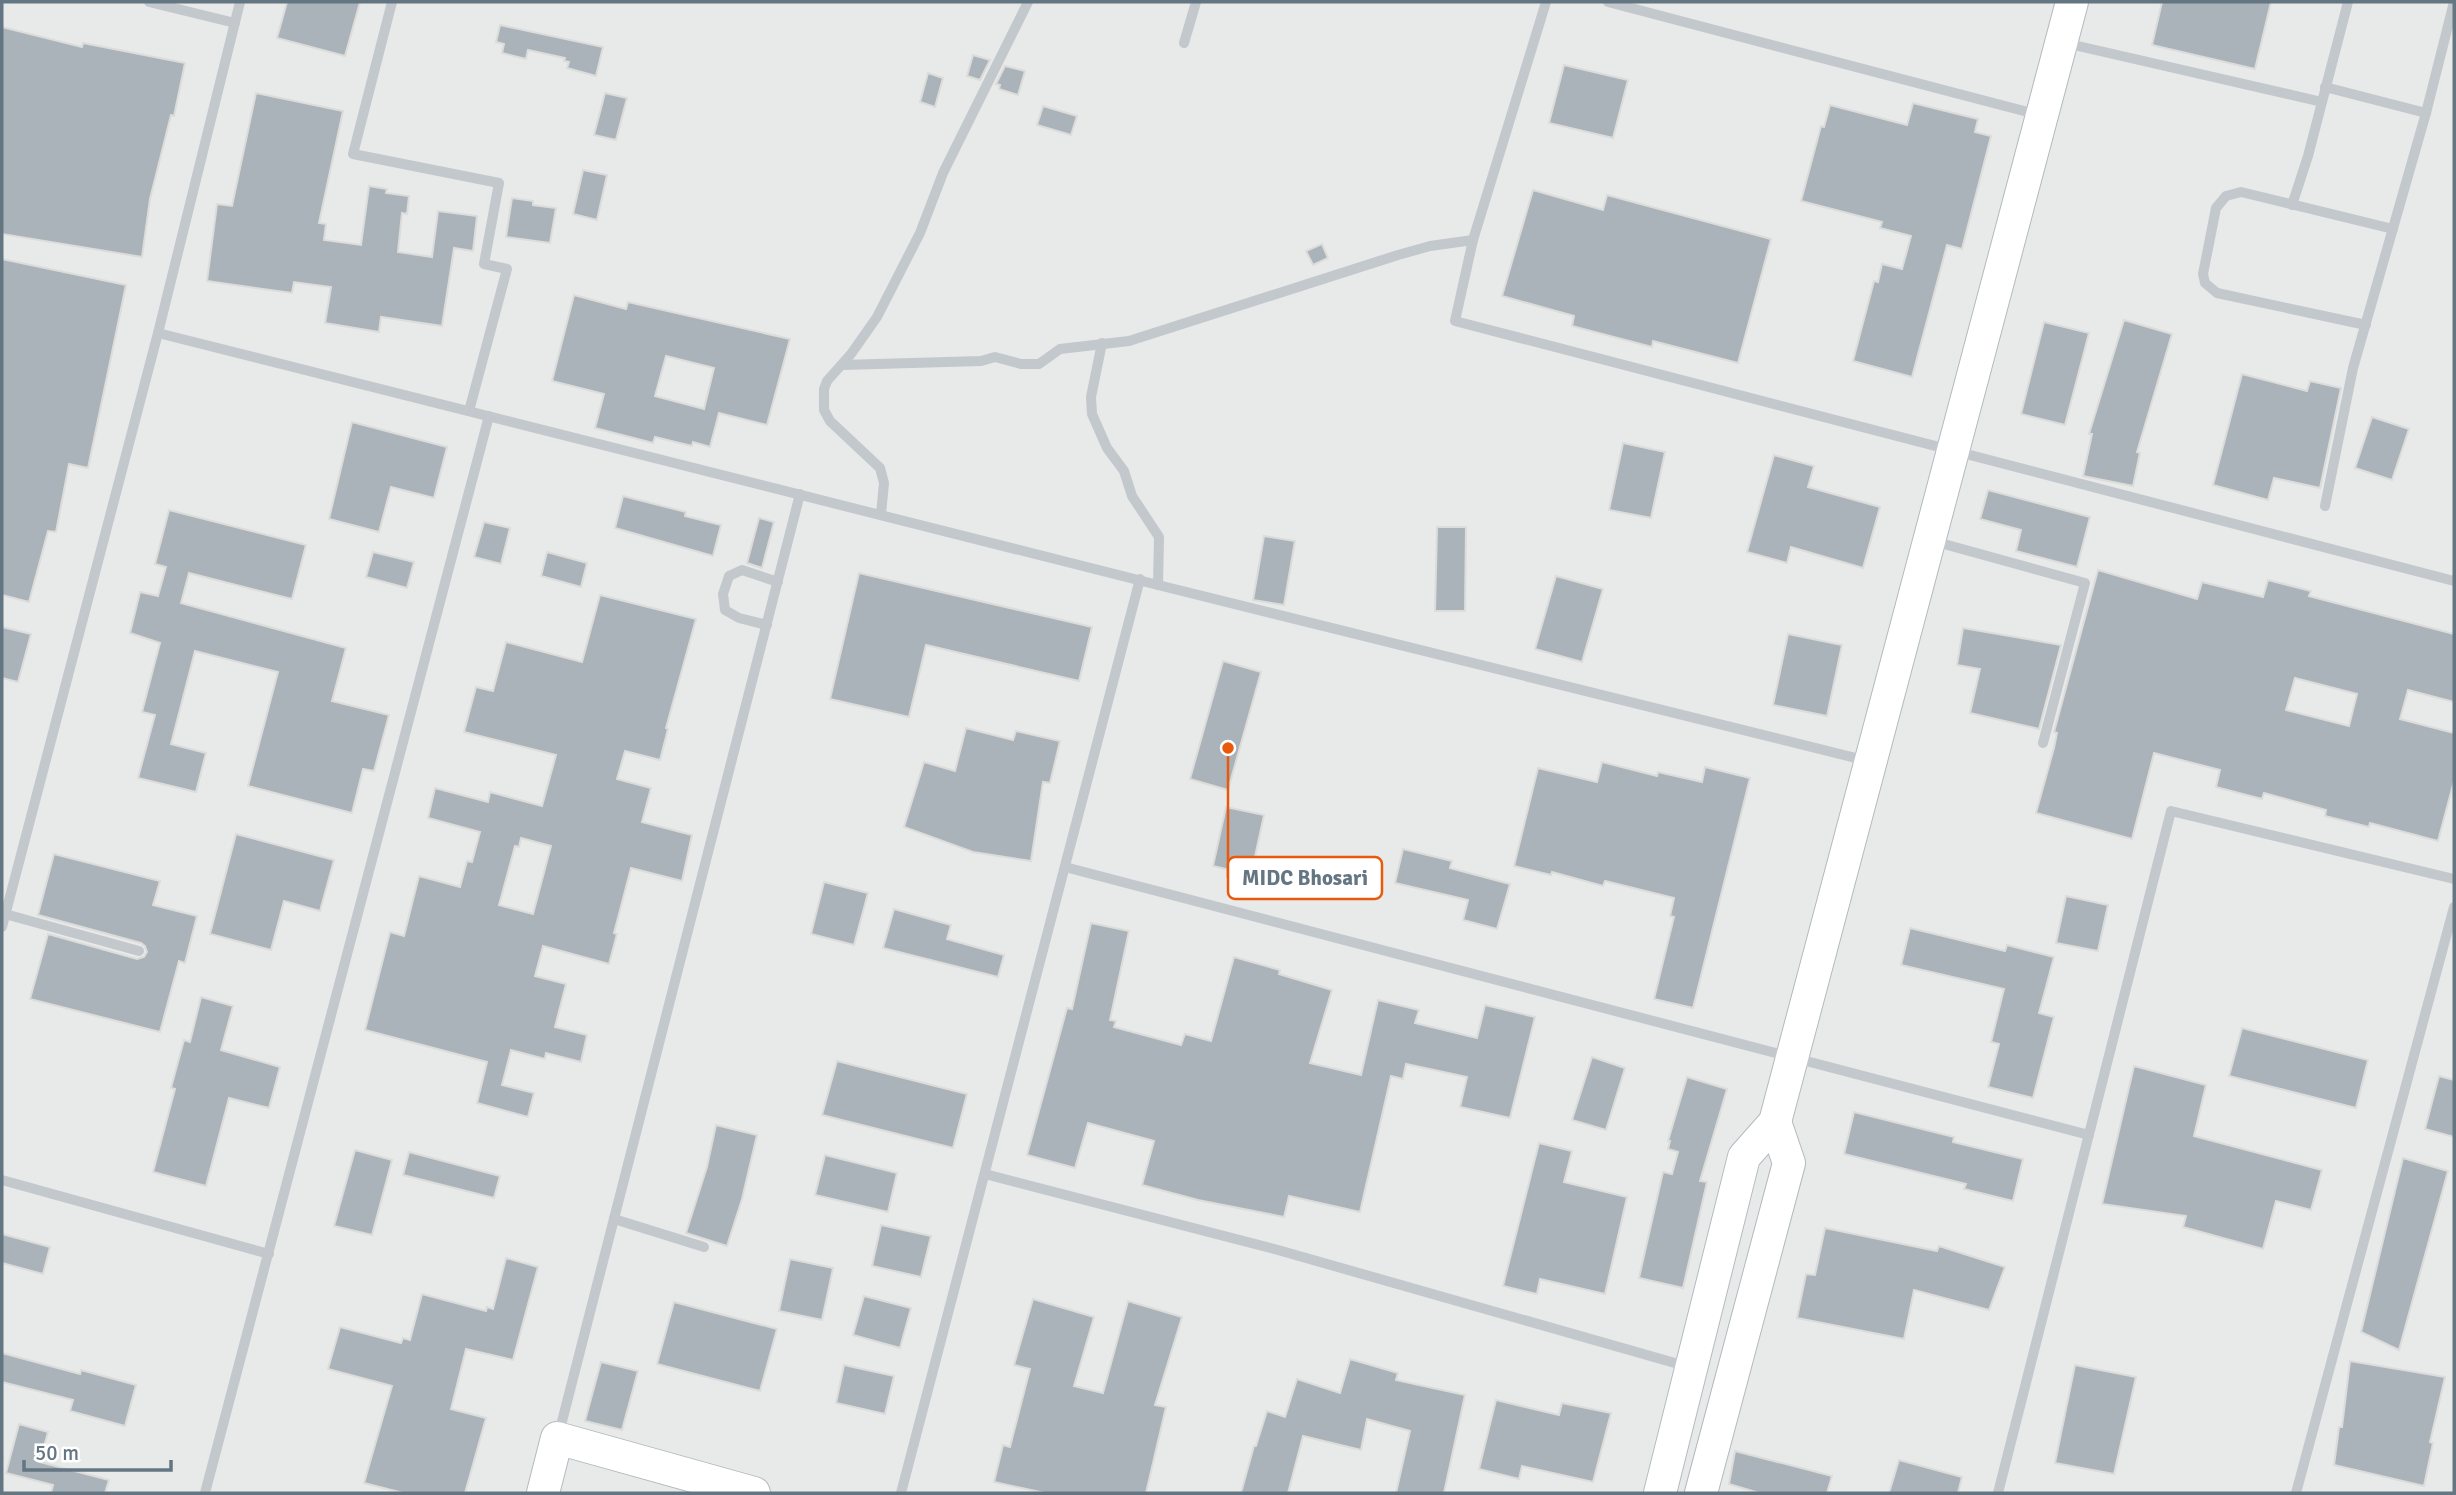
<svg xmlns="http://www.w3.org/2000/svg" width="2456" height="1495" viewBox="0 0 2456 1495" font-family="Signika,sans-serif">
  <style>
    .built { fill: #e8e9e9 }
    .building { fill: #aab3b9; stroke: #dcdcda; stroke-width: 2; fill-rule: evenodd }
    .lines { fill: none; stroke-linecap: round; stroke-linejoin: round }
    .secondary-casing { stroke: #b3babf; stroke-width: 34 }
    .lane { stroke: #c3c8cc; stroke-width: 10 }
    .secondary { stroke: #fff; stroke-width: 32 }
    .leader { fill: none; stroke: #e8590c; stroke-width: 2.5 }
    .callout-dot { fill: #e8590c; stroke: #fff; stroke-width: 2.5 }
    .callout { fill: #fff; stroke: #e8590c; stroke-width: 2.5 }
    .callout-label { font-size: 21px; text-anchor: middle; font-weight: bold; fill: #657683 }
  </style>
  <rect width="100%" height="100%" fill="#fafaf8"/>
  <rect class="built" x="2" y="2" width="2452" height="1491"/>
  <g class="building">
    <path d="M 287,2 L 360,2 L 345,56 L 277,38 Z"/>
    <path d="M 2162,2 L 2271,2 L 2255,69 L 2152,45 Z"/>
    <path d="M 500,25 L 603,47 L 596,76 L 567,68 L 569,62 L 564,61 L 565,58 L 528,50 L 526,59 L 502,53 L 504,44 L 496,42 Z"/>
    <path d="M 2,27 L 82,47 L 83,43 L 185,63 L 174,116 L 171,115 L 150,199 L 142,257 L 2,234 Z"/>
    <path d="M 973,55 L 990,60 L 980,80 L 967,76 Z"/>
    <path d="M 1564,65 L 1628,80 L 1613,138 L 1549,123 Z"/>
    <path d="M 1005,66 L 1025,71 L 1018,95 L 999,89 L 1000,85 L 996,84 Z"/>
    <path d="M 928,73 L 943,78 L 935,107 L 920,102 Z"/>
    <path d="M 256,93 L 343,111 L 319,223 L 326,224 L 324,240 L 361,245 L 369,186 L 387,189 L 386,193 L 409,196 L 407,214 L 402,213 L 398,252 L 432,257 L 438,211 L 477,216 L 473,251 L 454,248 L 442,326 L 381,317 L 379,332 L 325,323 L 331,287 L 294,282 L 292,293 L 207,281 L 217,204 L 232,206 Z"/>
    <path d="M 605,93 L 627,98 L 616,140 L 594,135 Z"/>
    <path d="M 1913,103 L 1978,119 L 1975,132 L 1991,136 L 1962,249 L 1947,245 L 1912,377 L 1853,361 L 1874,281 L 1878,282 L 1882,264 L 1902,269 L 1911,236 L 1880,228 L 1882,222 L 1801,201 L 1821,126 L 1824,127 L 1830,105 L 1907,125 Z"/>
    <path d="M 1043,106 L 1077,116 L 1071,135 L 1037,125 Z"/>
    <path d="M 583,170 L 607,175 L 597,220 L 573,214 Z"/>
    <path d="M 1533,190 L 1603,210 L 1607,195 L 1771,239 L 1738,363 L 1653,341 L 1652,347 L 1572,326 L 1574,316 L 1502,296 Z"/>
    <path d="M 512,198 L 533,201 L 533,205 L 556,208 L 550,243 L 506,237 Z"/>
    <path d="M 1322,244 L 1328,258 L 1313,265 L 1306,251 Z"/>
    <path d="M 2,259 L 126,285 L 88,468 L 69,464 L 56,532 L 48,531 L 29,602 L 2,595 Z"/>
    <path d="M 574,295 L 626,309 L 628,302 L 790,339 L 767,425 L 719,413 L 710,447 L 693,442 L 692,446 L 655,437 L 653,443 L 595,428 L 604,394 L 552,381 ZM 666,356 L 714,368 L 704,409 L 655,396 Z"/>
    <path d="M 2124,320 L 2172,334 L 2137,452 L 2140,453 L 2133,486 L 2083,476 L 2092,434 L 2089,434 Z"/>
    <path d="M 2044,322 L 2089,333 L 2065,425 L 2021,414 Z"/>
    <path d="M 2242,374 L 2307,391 L 2310,381 L 2341,388 L 2320,488 L 2274,478 L 2268,500 L 2213,485 Z"/>
    <path d="M 2372,417 L 2409,429 L 2392,480 L 2355,468 Z"/>
    <path d="M 352,422 L 447,447 L 434,498 L 391,487 L 379,532 L 329,519 Z"/>
    <path d="M 1623,443 L 1665,452 L 1651,518 L 1609,510 Z"/>
    <path d="M 1774,455 L 1814,466 L 1808,487 L 1880,507 L 1863,568 L 1791,547 L 1787,563 L 1747,552 Z"/>
    <path d="M 1988,490 L 2090,517 L 2077,567 L 2016,551 L 2021,530 L 1980,519 Z"/>
    <path d="M 623,496 L 686,512 L 685,516 L 721,525 L 713,556 L 615,528 Z"/>
    <path d="M 169,510 L 306,545 L 292,599 L 189,573 L 181,603 L 346,648 L 332,701 L 389,715 L 374,771 L 363,769 L 352,813 L 248,786 L 278,672 L 195,651 L 171,744 L 206,753 L 196,792 L 138,778 L 155,715 L 142,712 L 160,643 L 130,633 L 140,592 L 158,596 L 166,567 L 155,564 Z"/>
    <path d="M 759,518 L 774,522 L 762,568 L 747,563 Z"/>
    <path d="M 484,522 L 510,528 L 501,564 L 474,557 Z"/>
    <path d="M 1437,527 L 1466,527 L 1465,611 L 1435,611 Z"/>
    <path d="M 1264,536 L 1295,541 L 1284,605 L 1253,600 Z"/>
    <path d="M 373,552 L 414,562 L 407,588 L 366,577 Z"/>
    <path d="M 547,552 L 587,563 L 581,587 L 541,576 Z"/>
    <path d="M 2098,570 L 2197,599 L 2202,582 L 2263,597 L 2268,580 L 2311,591 L 2309,596 L 2454,634 L 2454,702 L 2408,690 L 2400,719 L 2454,733 L 2454,781 L 2438,841 L 2370,823 L 2369,827 L 2325,816 L 2326,810 L 2264,793 L 2262,799 L 2216,787 L 2220,770 L 2154,753 L 2132,839 L 2036,813 L 2054,748 L 2057,733 L 2054,732 ZM 2295,678 L 2357,694 L 2349,726 L 2286,710 Z"/>
    <path d="M 859,573 L 1092,627 L 1079,681 L 926,645 L 909,717 L 830,699 Z"/>
    <path d="M 1556,576 L 1603,589 L 1582,662 L 1535,649 Z"/>
    <path d="M 600,595 L 696,619 L 666,728 L 668,729 L 660,760 L 625,751 L 617,779 L 651,788 L 642,822 L 692,835 L 682,881 L 631,868 L 614,933 L 617,934 L 609,964 L 543,946 L 535,976 L 566,984 L 555,1027 L 587,1035 L 581,1062 L 546,1053 L 545,1059 L 511,1050 L 502,1085 L 534,1093 L 528,1117 L 477,1103 L 487,1062 L 365,1030 L 390,932 L 404,936 L 419,876 L 460,887 L 467,861 L 472,862 L 480,832 L 428,818 L 435,788 L 488,802 L 490,792 L 542,806 L 556,755 L 464,732 L 476,687 L 493,691 L 506,642 L 582,662 ZM 521,838 L 551,846 L 533,914 L 499,905 L 515,846 L 519,847 Z"/>
    <path d="M 2,627 L 31,634 L 18,682 L 2,678 Z"/>
    <path d="M 1963,628 L 2061,645 L 2039,729 L 1970,713 L 1980,669 L 1957,665 Z"/>
    <path d="M 1788,634 L 1842,645 L 1827,716 L 1773,705 Z"/>
    <path d="M 1223,661 L 1261,672 L 1228,790 L 1190,779 Z"/>
    <path d="M 966,728 L 1013,740 L 1016,731 L 1060,741 L 1050,783 L 1043,782 L 1031,861 L 973,852 L 904,827 L 924,762 L 955,771 Z"/>
    <path d="M 1602,762 L 1657,776 L 1658,772 L 1702,782 L 1705,767 L 1750,778 L 1693,1008 L 1654,999 L 1674,917 L 1670,916 L 1674,898 L 1605,881 L 1603,886 L 1552,872 L 1551,875 L 1514,866 L 1538,768 L 1597,782 Z"/>
    <path d="M 1226,807 L 1264,815 L 1251,875 L 1213,866 Z"/>
    <path d="M 236,834 L 334,860 L 320,911 L 284,901 L 271,950 L 210,934 Z"/>
    <path d="M 1403,849 L 1452,861 L 1450,868 L 1510,884 L 1497,929 L 1463,920 L 1468,900 L 1395,883 Z"/>
    <path d="M 54,854 L 160,881 L 153,905 L 197,916 L 185,963 L 179,961 L 160,1032 L 30,999 L 48,934 L 137,959 L 144,957 L 147,952 L 145,946 L 141,943 L 38,915 Z"/>
    <path d="M 824,882 L 868,893 L 854,945 L 811,934 Z"/>
    <path d="M 2066,896 L 2108,905 L 2098,951 L 2056,943 Z"/>
    <path d="M 894,909 L 951,925 L 947,939 L 1004,955 L 998,977 L 883,948 Z"/>
    <path d="M 1091,923 L 1129,931 L 1110,1020 L 1116,1021 L 1114,1027 L 1181,1045 L 1185,1034 L 1211,1041 L 1234,957 L 1280,970 L 1279,974 L 1332,990 L 1310,1063 L 1361,1075 L 1378,1000 L 1419,1010 L 1415,1023 L 1477,1038 L 1485,1005 L 1535,1017 L 1510,1118 L 1460,1107 L 1467,1077 L 1406,1064 L 1403,1079 L 1391,1076 L 1360,1212 L 1289,1196 L 1284,1217 L 1198,1200 L 1142,1185 L 1154,1141 L 1088,1123 L 1075,1168 L 1027,1155 L 1067,1008 L 1072,1009 Z"/>
    <path d="M 1910,928 L 2005,951 L 2007,945 L 2054,957 L 2039,1013 L 2054,1017 L 2033,1098 L 1988,1087 L 1999,1044 L 1991,1042 L 2004,989 L 1901,965 Z"/>
    <path d="M 201,997 L 233,1006 L 221,1050 L 280,1067 L 269,1108 L 229,1098 L 206,1186 L 153,1172 L 175,1089 L 171,1088 L 184,1040 L 190,1042 Z"/>
    <path d="M 2242,1028 L 2368,1060 L 2356,1108 L 2229,1076 Z"/>
    <path d="M 1592,1057 L 1625,1068 L 1606,1130 L 1572,1120 Z"/>
    <path d="M 837,1061 L 967,1094 L 953,1148 L 822,1115 Z"/>
    <path d="M 2134,1066 L 2206,1085 L 2194,1136 L 2322,1170 L 2311,1210 L 2276,1201 L 2263,1249 L 2183,1227 L 2186,1216 L 2102,1204 Z"/>
    <path d="M 2439,1076 L 2454,1080 L 2454,1137 L 2425,1129 Z"/>
    <path d="M 1687,1077 L 1727,1089 L 1700,1181 L 1707,1182 L 1683,1288 L 1639,1278 L 1663,1172 L 1672,1174 L 1678,1152 L 1668,1149 L 1670,1141 L 1668,1141 Z"/>
    <path d="M 1854,1112 L 1954,1137 L 1953,1142 L 2023,1159 L 2013,1201 L 1964,1189 L 1966,1184 L 1844,1154 Z"/>
    <path d="M 716,1125 L 757,1135 L 742,1199 L 727,1246 L 686,1233 L 707,1167 Z"/>
    <path d="M 1539,1143 L 1572,1151 L 1564,1182 L 1627,1197 L 1605,1294 L 1540,1279 L 1537,1294 L 1503,1286 Z"/>
    <path d="M 355,1150 L 392,1160 L 372,1235 L 334,1226 Z"/>
    <path d="M 409,1152 L 500,1176 L 494,1198 L 403,1175 Z"/>
    <path d="M 825,1155 L 897,1173 L 888,1212 L 815,1195 Z"/>
    <path d="M 2403,1158 L 2448,1171 L 2399,1350 L 2361,1332 Z"/>
    <path d="M 881,1225 L 931,1236 L 921,1277 L 872,1266 Z"/>
    <path d="M 1825,1228 L 1937,1251 L 1939,1246 L 2005,1267 L 1989,1310 L 1914,1290 L 1904,1339 L 1797,1318 L 1806,1274 L 1815,1275 Z"/>
    <path d="M 2,1234 L 50,1247 L 43,1274 L 2,1263 Z"/>
    <path d="M 506,1258 L 538,1267 L 513,1360 L 466,1349 L 451,1409 L 486,1418 L 465,1493 L 403,1493 L 364,1483 L 392,1386 L 328,1369 L 340,1327 L 401,1343 L 403,1338 L 410,1340 L 422,1294 L 486,1311 L 487,1307 L 493,1309 Z"/>
    <path d="M 790,1259 L 833,1268 L 822,1320 L 779,1311 Z"/>
    <path d="M 864,1296 L 911,1308 L 900,1348 L 853,1335 Z"/>
    <path d="M 1033,1299 L 1094,1317 L 1074,1386 L 1103,1393 L 1128,1301 L 1182,1317 L 1155,1405 L 1166,1407 L 1146,1493 L 1045,1493 L 994,1482 L 1003,1445 L 1010,1447 L 1030,1369 L 1014,1365 Z"/>
    <path d="M 674,1302 L 777,1329 L 760,1391 L 657,1364 Z"/>
    <path d="M 2,1353 L 80,1374 L 81,1370 L 136,1385 L 125,1426 L 70,1411 L 73,1400 L 2,1382 Z"/>
    <path d="M 1350,1359 L 1398,1373 L 1396,1380 L 1465,1395 L 1444,1493 L 1396,1493 L 1410,1431 L 1367,1419 L 1361,1450 L 1303,1436 L 1288,1493 L 1241,1493 L 1254,1446 L 1256,1446 L 1267,1411 L 1285,1417 L 1297,1379 L 1340,1393 Z"/>
    <path d="M 2350,1361 L 2445,1377 L 2430,1442 L 2433,1443 L 2424,1486 L 2334,1465 L 2339,1427 L 2342,1427 Z"/>
    <path d="M 601,1362 L 638,1371 L 622,1430 L 585,1421 Z"/>
    <path d="M 844,1365 L 894,1376 L 885,1414 L 836,1403 Z"/>
    <path d="M 2075,1365 L 2136,1377 L 2114,1474 L 2055,1463 Z"/>
    <path d="M 1496,1400 L 1559,1415 L 1562,1403 L 1611,1413 L 1593,1482 L 1522,1466 L 1519,1479 L 1479,1469 Z"/>
    <path d="M 19,1424 L 48,1432 L 40,1462 L 109,1480 L 105,1493 L 51,1493 L 53,1485 L 6,1473 Z"/>
    <path d="M 1735,1451 L 1832,1476 L 1827,1493 L 1759,1493 L 1729,1484 Z"/>
    <path d="M 1899,1460 L 1962,1477 L 1958,1493 L 1889,1493 Z"/>
  </g>
  <g class="lines">
    <defs>
      <g id="secondary">
        <path d="M 543,1493 L 557,1438 L 754,1493"/>
        <path d="M 1660,1493 L 1744,1157 L 1775,1122 L 2072,2"/>
        <path d="M 1701,1493 L 1789,1163 L 1775,1122"/>
      </g>
    </defs>
    <use href="#secondary" class="secondary-casing"/>
    <g class="lane">
      <path d="M 149,2 L 235,23"/>
      <path d="M 392,2 L 353,154 L 499,183 L 484,264 L 507,269 L 469,411"/>
      <path d="M 1546,2 L 1473,240 L 1455,321 L 2454,581"/>
      <path d="M 1608,2 L 2039,115"/>
      <path d="M 1184,43 L 1196,2"/>
      <path d="M 2065,43 L 2322,102"/>
      <path d="M 2426,113 L 2454,2"/>
      <path d="M 2292,205 L 2308,156 L 2348,2"/>
      <path d="M 2366,325 L 2217,293 L 2205,283 L 2203,274 L 2216,208 L 2226,196 L 2241,192 L 2393,229"/>
      <path d="M 158,333 L 1158,585 L 1868,761"/>
      <path d="M 1102,343 L 1091,397 L 1092,414 L 1107,448 L 1124,471 L 1132,496 L 1159,537 L 1158,585"/>
      <path d="M 842,365 L 981,361 L 995,357 L 1021,364 L 1039,364 L 1060,349 L 1129,341 L 1398,255 L 1430,246 L 1473,240"/>
      <path d="M 2325,506 L 2353,368 L 2426,113 L 2325,87"/>
      <path d="M 881,514 L 884,483 L 880,468 L 830,421 L 824,410 L 824,389 L 827,381 L 851,354 L 877,317 L 920,233 L 943,173 L 1028,2"/>
      <path d="M 1933,541 L 2085,583 L 2043,743"/>
      <path d="M 767,625 L 739,618 L 725,610 L 723,594 L 729,576 L 742,570 L 778,582"/>
      <path d="M 1065,867 L 2089,1135"/>
      <path d="M 5,914 L 139,951"/>
      <path d="M 2,927 L 158,333 L 240,2"/>
      <path d="M 985,1174 L 1278,1250 L 1689,1367"/>
      <path d="M 2,1180 L 269,1254"/>
      <path d="M 614,1219 L 704,1247"/>
      <path d="M 558,1437 L 800,494"/>
      <path d="M 205,1493 L 489,416"/>
      <path d="M 901,1493 L 1140,579"/>
      <path d="M 1998,1493 L 2171,811 L 2454,879"/>
      <path d="M 2296,1493 L 2454,907"/>
    </g>
    <use href="#secondary" class="secondary"/>
  </g>
  <path class="leader" d="M1228 748L1228 878"/>
  <circle class="callout-dot" cx="1228" cy="748" r="7"/>
  <rect class="callout" x="1228" y="857" width="154" height="42" rx="7"/>
  <g class="callout-label">
    <text x="1305" y="885">MIDC Bhosari</text>
  </g>
  <rect width="2456" height="1495" fill="none" stroke="#657683" stroke-width="7"/>
  <path d="M24 1460v10h147v-10" fill="none" stroke="#657683" stroke-width="3.5"/>
  <text x="35" y="1460" font-size="21" fill="#657683" stroke="#ffffff" stroke-width="5" paint-order="stroke">50 m</text>
</svg>
